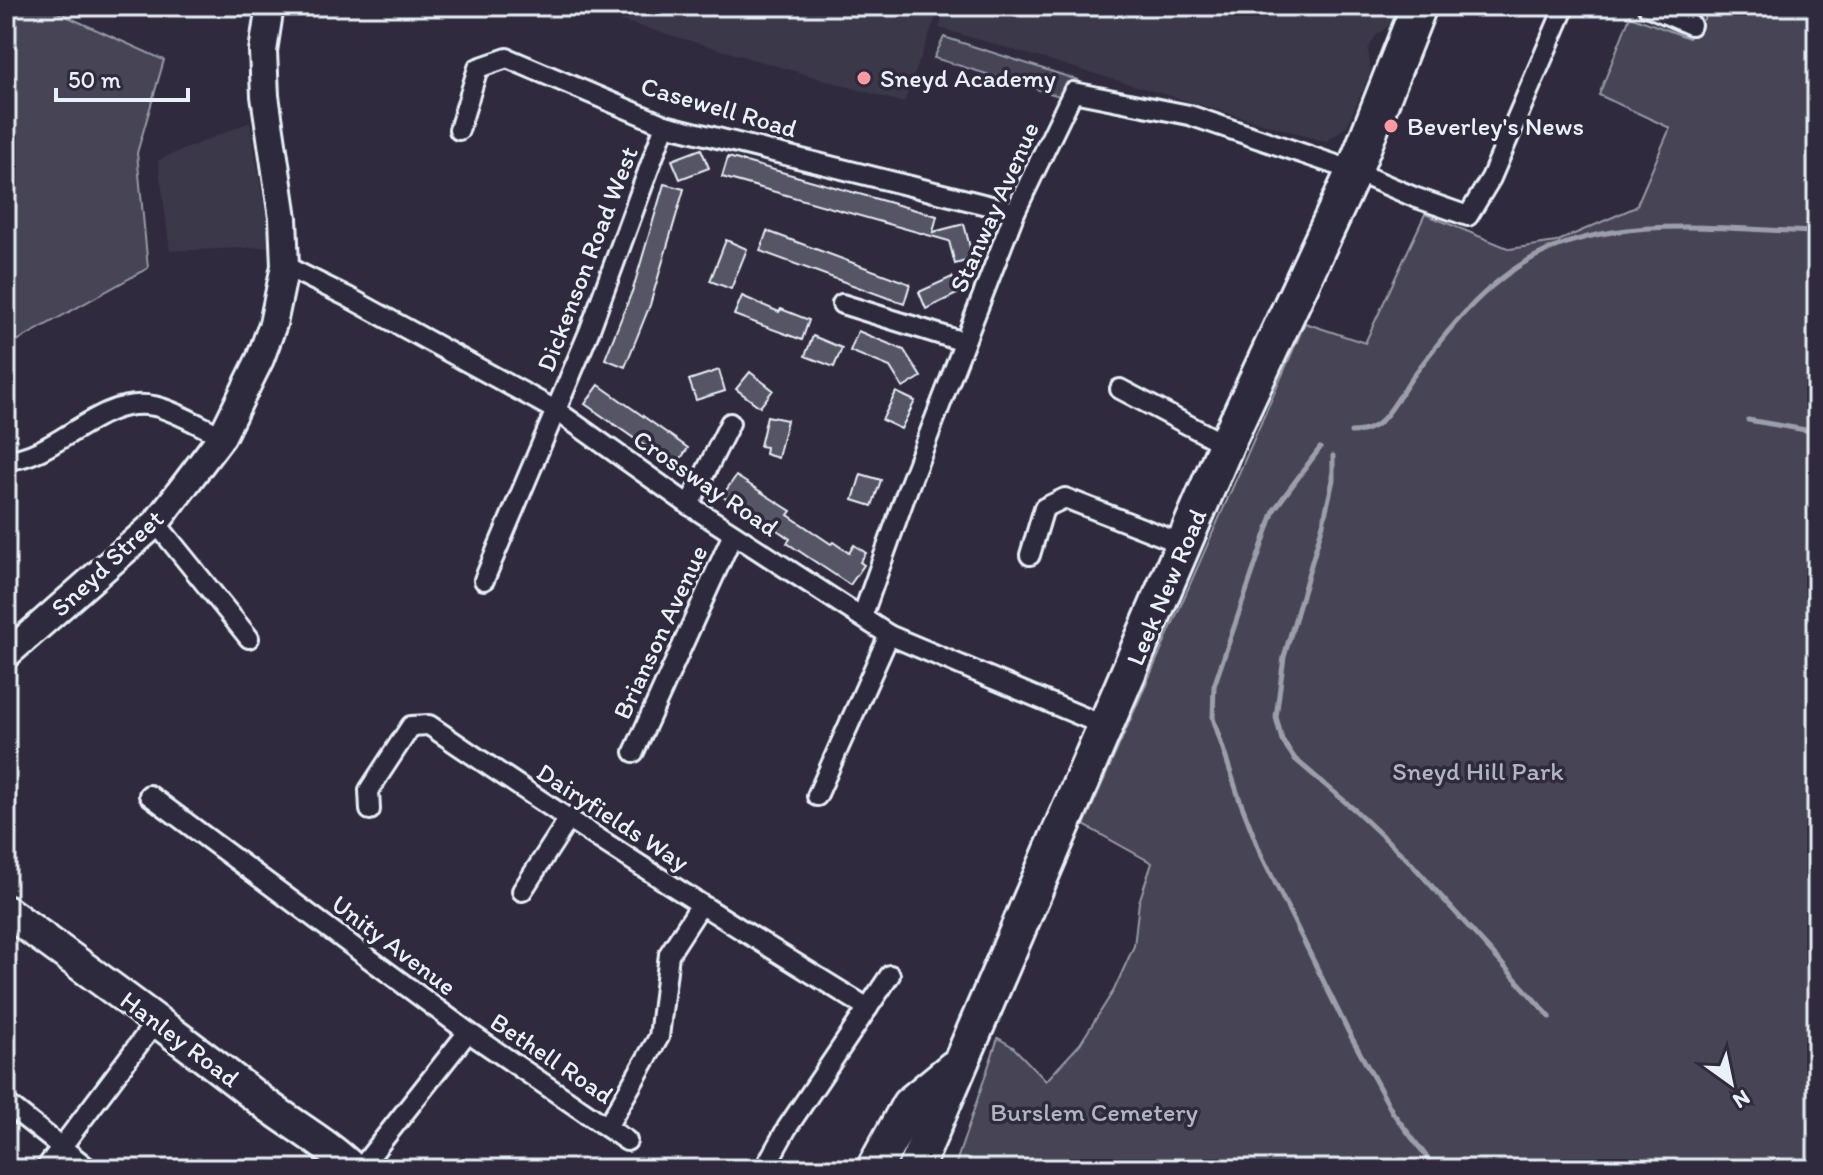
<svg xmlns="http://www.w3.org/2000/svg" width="1823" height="1175" viewBox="0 0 1823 1175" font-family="Itim,sans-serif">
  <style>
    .built { fill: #3b3749 }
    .green { fill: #464455; stroke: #979aa6; stroke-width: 2 }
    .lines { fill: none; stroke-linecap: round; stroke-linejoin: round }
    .stream { stroke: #9c9fab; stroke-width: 5 }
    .building { fill: #575565; stroke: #e8f1f8; stroke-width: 2 }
    .street-casing { stroke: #e8f1f8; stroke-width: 24 }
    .secondary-casing { stroke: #e8f1f8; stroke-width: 32 }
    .primary-casing { stroke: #e8f1f8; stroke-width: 36 }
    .highway-casing { stroke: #e8f1f8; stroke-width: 40 }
    .street { stroke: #2f2a3d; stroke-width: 18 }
    .secondary { stroke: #2f2a3d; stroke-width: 26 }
    .primary { stroke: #2f2a3d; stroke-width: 30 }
    .highway { stroke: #2f2a3d; stroke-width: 34 }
    .poi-dot { fill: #ff9aa2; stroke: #2f2a3d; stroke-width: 3 }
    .labels { text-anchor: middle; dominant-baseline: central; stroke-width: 7; stroke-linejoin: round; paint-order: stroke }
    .poi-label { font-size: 26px; fill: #e8f1f8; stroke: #2f2a3d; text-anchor: start }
    .street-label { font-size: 26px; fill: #e8f1f8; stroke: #2f2a3d }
    .park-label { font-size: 26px; fill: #afb4bf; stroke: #2f2a3d }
  </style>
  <rect width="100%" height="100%" fill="#2f2a3d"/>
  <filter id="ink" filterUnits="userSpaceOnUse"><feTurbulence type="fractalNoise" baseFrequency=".0125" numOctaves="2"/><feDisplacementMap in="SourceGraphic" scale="16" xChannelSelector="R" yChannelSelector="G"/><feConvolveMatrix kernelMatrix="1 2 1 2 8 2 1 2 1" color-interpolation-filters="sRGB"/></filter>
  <g filter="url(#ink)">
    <g class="built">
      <path d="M 570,6 L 940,6 L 904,103 Z"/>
      <path d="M 946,6 L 1397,6 L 1390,24 L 1376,36 L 1368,50 L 1371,71 L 1347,126 L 1326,142 L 939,28 Z"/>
      <path d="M 250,122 L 271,247 L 170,251 L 158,160 Z"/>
    </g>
    <g class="green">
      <path d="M 6,6 L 51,6 L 50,9 L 164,60 L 137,153 L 148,268 L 6,347 Z"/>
      <path d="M 1714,6 L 1817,6 L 1817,1169 L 954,1169 L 998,1038 L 1013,1047 L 1046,1081 L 1080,1044 L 1114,990 L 1134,946 L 1139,902 L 1152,863 L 1084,825 L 1305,323 L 1365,343 L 1425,214 L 1510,249 L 1556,242 L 1636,207 L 1670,128 L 1599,95 L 1630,16 L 1689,38 Z"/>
      <path d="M 944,37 L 1078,80 L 1059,96 L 934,58 Z"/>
    </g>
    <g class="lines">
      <g class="stream">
        <path d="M 1748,420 L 1817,432"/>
        <path d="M 1351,432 C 1364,432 1374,429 1383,419 C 1394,407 1402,392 1411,379 C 1445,333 1484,283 1536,256 C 1619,213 1726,230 1817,232"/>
        <path d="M 1320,448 L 1274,510 L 1214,686 L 1213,718 L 1239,798 L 1260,852 L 1348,1031 L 1393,1113 L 1436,1169"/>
        <path d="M 1333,456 L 1333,480 L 1323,524 L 1284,657 L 1276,717 L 1282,740 L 1295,759 L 1356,811 L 1410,862 L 1550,1017"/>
      </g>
    </g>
    <g class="building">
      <path d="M 701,149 L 709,168 L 680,179 L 672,160 Z"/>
      <path d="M 728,157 L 937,216 L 933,232 L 964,224 L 973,259 L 955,264 L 949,241 L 722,177 Z"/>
      <path d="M 664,184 L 684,189 L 650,305 L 625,367 L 605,359 L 633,289 Z"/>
      <path d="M 767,231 L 910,284 L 904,304 L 760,251 Z"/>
      <path d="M 726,240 L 747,249 L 731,289 L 710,281 Z"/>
      <path d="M 952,277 L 959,293 L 926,309 L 919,292 Z"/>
      <path d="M 742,296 L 779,312 L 781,309 L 809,320 L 802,340 L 734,315 Z"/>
      <path d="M 858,331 L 904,350 L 921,377 L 903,388 L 890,367 L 850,351 Z"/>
      <path d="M 813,336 L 842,348 L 834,367 L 805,356 Z"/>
      <path d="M 719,370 L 725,391 L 696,400 L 689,380 Z"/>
      <path d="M 750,372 L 773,390 L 760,407 L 736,389 Z"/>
      <path d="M 599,385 L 688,448 L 675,467 L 585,404 Z"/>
      <path d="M 896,392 L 915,401 L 901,429 L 882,420 Z"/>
      <path d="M 767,416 L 787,420 L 778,458 L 765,454 L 766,447 L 760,446 Z"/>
      <path d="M 861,474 L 881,480 L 872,506 L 853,500 Z"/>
      <path d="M 736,476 L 791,511 L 788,515 L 831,544 L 833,542 L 849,553 L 854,545 L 866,553 L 860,562 L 864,565 L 850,585 L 787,543 L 790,539 L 747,509 L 745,512 L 722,496 Z"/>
    </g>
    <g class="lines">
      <defs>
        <g id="street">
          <path d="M 1647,6 L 1691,25"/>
          <path d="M 459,130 L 478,68 L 507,58 L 665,125 L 1015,212"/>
          <path d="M 285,266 L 348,297 L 557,411 L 689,505 L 889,635 L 1105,726"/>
          <path d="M 842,304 L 964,342"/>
          <path d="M 1120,389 L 1226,445"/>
          <path d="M 6,460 C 59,457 98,395 154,406 C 174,410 202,427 222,436"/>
          <path d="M 689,505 L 730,423"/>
          <path d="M 156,523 L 249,638"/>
          <path d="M 1030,555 L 1044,508 L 1065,498 L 1185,545"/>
          <path d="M 484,580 L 589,332 L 665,125"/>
          <path d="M 862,617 L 907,491 L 1015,212 L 1073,92 L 1189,115 L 1354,171 L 1414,197 L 1468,216 L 1491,178 L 1565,6"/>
          <path d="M 634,752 L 733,534"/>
          <path d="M 149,795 L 468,1032 L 627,1141"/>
          <path d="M 817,796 L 889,635"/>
          <path d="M 370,810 L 369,790 L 411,726 L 429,725 C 573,824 719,917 868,1008"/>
          <path d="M 522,891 L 568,820"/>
          <path d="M 6,1103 L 89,1169"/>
          <path d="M 607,1127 L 659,1037 L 669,954 L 700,906"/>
          <path d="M 45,1169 L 157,1020"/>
          <path d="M 360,1169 L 468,1032"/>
          <path d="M 764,1169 L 787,1128 L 890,975"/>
        </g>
        <path id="secondary" d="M 6,655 L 156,523 L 222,436 L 260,359 L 273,324 L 285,266 L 283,218 L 265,96 L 263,51 L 270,6"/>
        <path id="primary" d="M 6,911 C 92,973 177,1035 260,1100 C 291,1124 325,1142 353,1169"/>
        <g id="highway">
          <path d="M 874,1169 L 909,1105 L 954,1068"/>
          <path d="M 915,1169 L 1226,445 L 1354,171 L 1419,6"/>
        </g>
      </defs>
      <use href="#street" class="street-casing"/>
      <use href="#secondary" class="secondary-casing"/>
      <use href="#primary" class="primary-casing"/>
      <use href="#highway" class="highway-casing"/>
      <use href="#street" class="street"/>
      <use href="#secondary" class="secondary"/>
      <use href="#primary" class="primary"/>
      <use href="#highway" class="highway"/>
    </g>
  </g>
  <g class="poi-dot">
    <circle cx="864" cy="78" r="8"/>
    <circle cx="1391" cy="126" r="8"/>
  </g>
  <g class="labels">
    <g class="poi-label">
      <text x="880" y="78">Sneyd Academy</text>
      <text x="1407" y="126">Beverley's News</text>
    </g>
    <g class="street-label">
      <text transform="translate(719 107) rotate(16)">Casewell Road</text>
      <text transform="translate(994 207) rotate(-66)">Stanway Avenue</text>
      <text transform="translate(587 259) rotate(-69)">Dickenson Road West</text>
      <text transform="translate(706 483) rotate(34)">Crossway Road</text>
      <text transform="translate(107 563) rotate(-43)">Sneyd Street</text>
      <text transform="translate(1166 587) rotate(-67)">Leek New Road</text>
      <text transform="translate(660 632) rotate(-65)">Brianson Avenue</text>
      <text transform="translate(613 817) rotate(33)">Dairyfields Way</text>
      <text transform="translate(394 945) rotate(37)">Unity Avenue</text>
      <text transform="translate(180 1039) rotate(37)">Hanley Road</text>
      <text transform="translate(552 1058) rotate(34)">Bethell Road</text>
    </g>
    <g class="park-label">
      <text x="1478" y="771">Sneyd Hill Park</text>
      <text x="1094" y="1112">Burslem Cemetery</text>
    </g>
  </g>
  <rect width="1823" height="1175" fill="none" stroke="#2f2a3d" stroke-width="32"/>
  <rect x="16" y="16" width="1791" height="1143" fill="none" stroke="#e8f1f8" stroke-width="3" filter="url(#ink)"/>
  <g transform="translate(1731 1083) rotate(147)" stroke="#2f2a3d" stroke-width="6" paint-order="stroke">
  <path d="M0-6L14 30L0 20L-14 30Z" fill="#e8f1f8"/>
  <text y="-12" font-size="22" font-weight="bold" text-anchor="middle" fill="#e8f1f8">N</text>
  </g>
  <path d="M56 88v12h132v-12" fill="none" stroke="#e8f1f8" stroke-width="4"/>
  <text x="68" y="88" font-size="24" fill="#e8f1f8" stroke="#2f2a3d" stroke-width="6" paint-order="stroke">50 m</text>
</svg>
